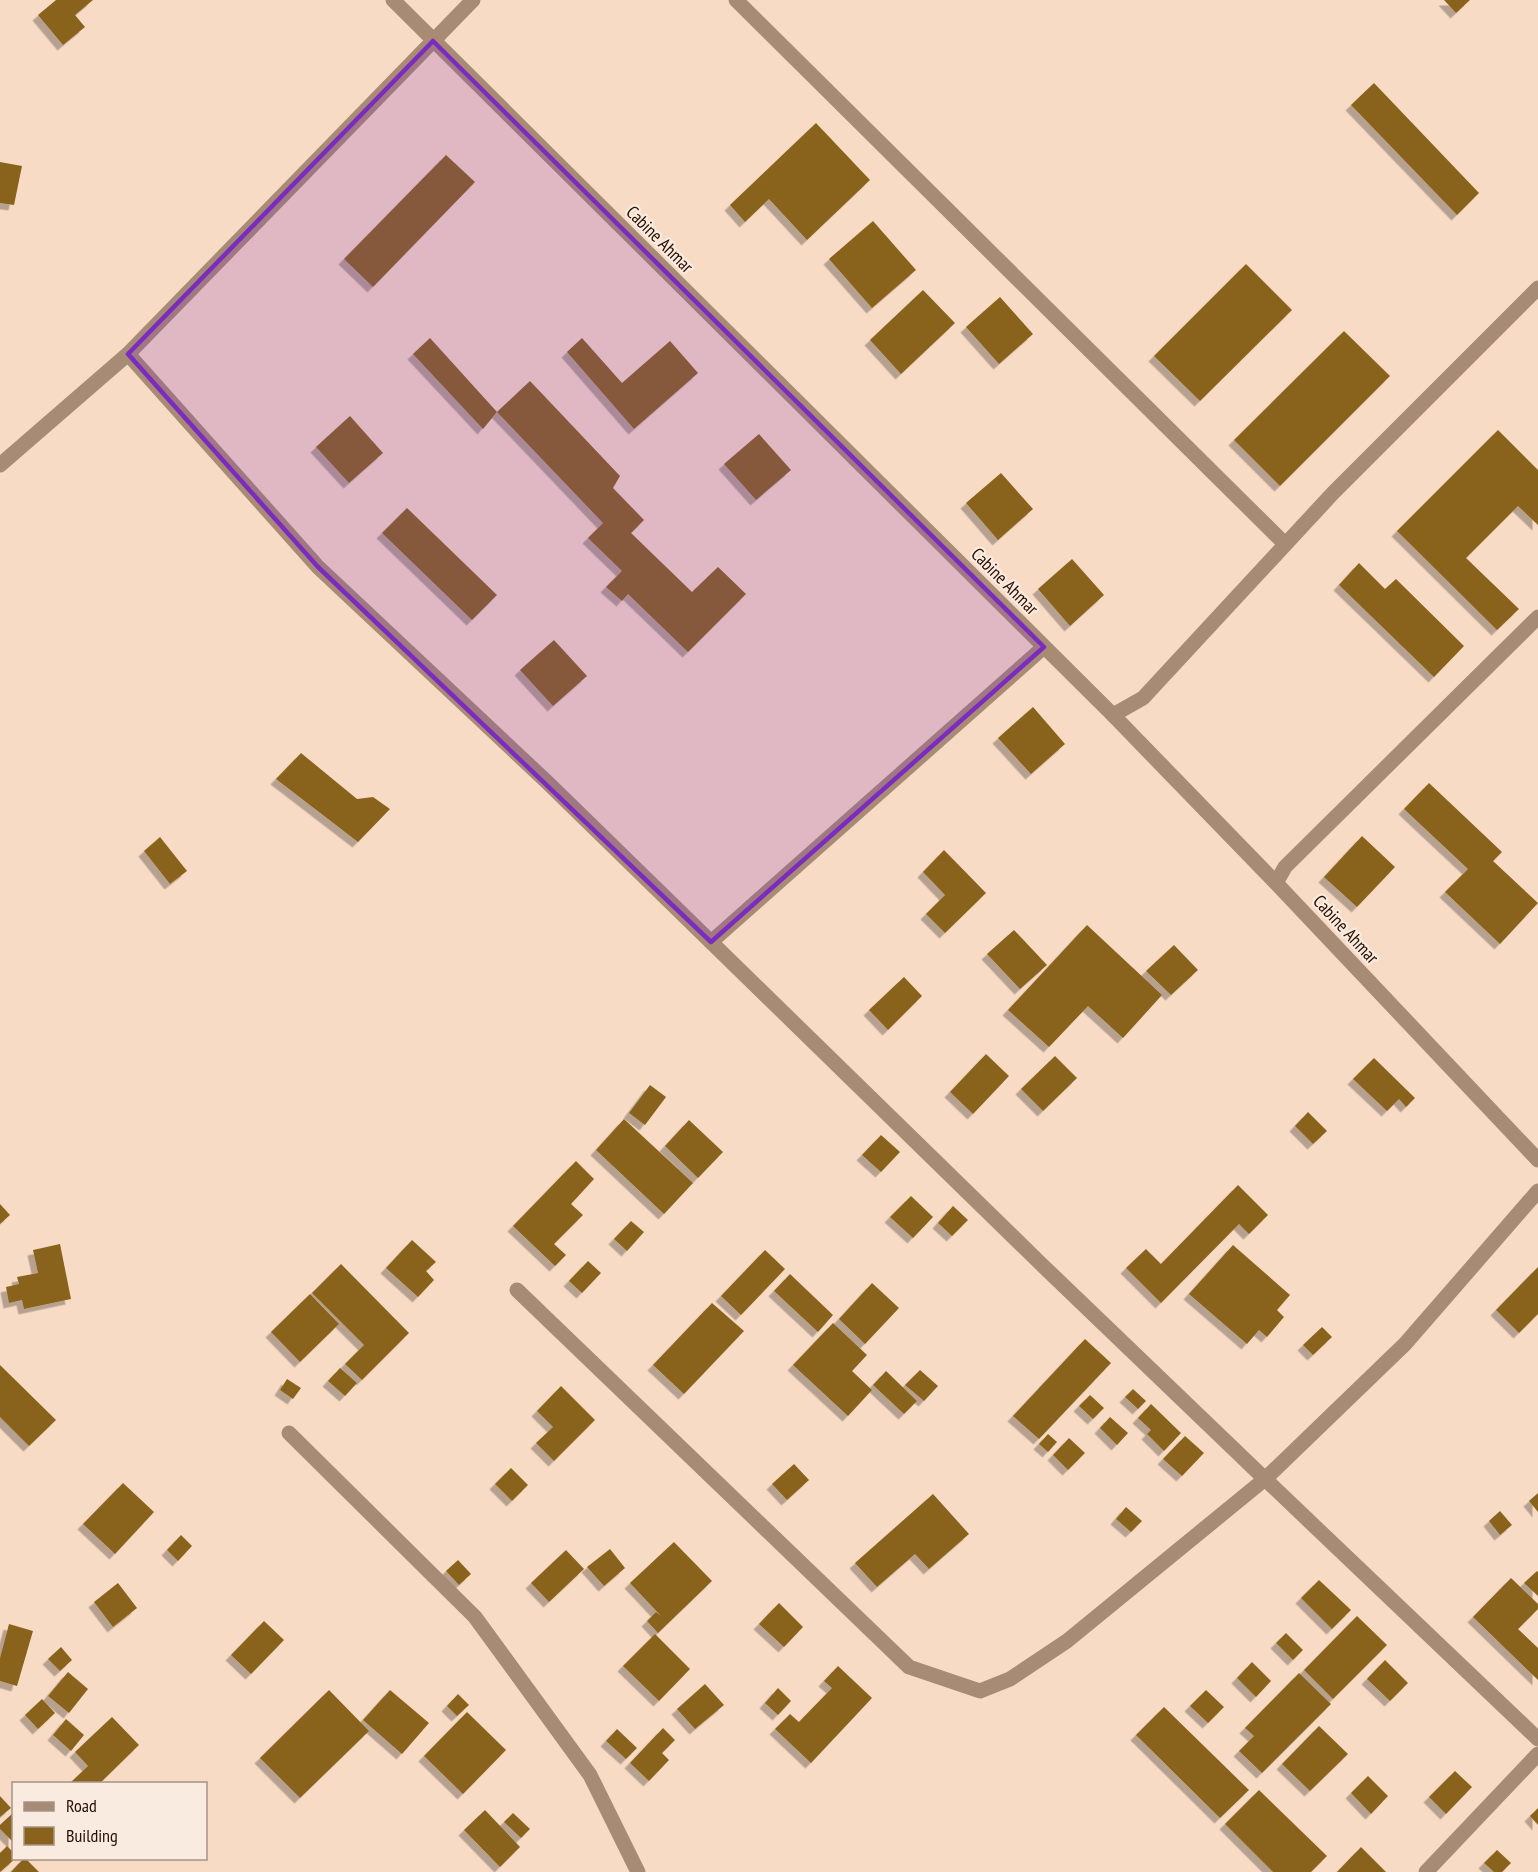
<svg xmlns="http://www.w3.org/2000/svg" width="1538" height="1872" viewBox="0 0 1538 1872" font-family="'PT Sans Narrow',sans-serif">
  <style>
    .building { fill: #89631b; filter: url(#shadow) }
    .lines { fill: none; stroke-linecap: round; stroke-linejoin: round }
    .minor { stroke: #a88b74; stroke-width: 15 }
    .marked { fill: #7b2cbf; fill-opacity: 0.2; stroke: #7b2cbf; stroke-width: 4.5; stroke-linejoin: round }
    .labels { text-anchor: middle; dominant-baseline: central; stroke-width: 4.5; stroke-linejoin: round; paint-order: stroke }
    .street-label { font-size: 18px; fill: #270e00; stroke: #faebe0 }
  </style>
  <defs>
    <filter id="shadow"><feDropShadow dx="-5.5" dy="5.5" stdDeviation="0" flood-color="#0004"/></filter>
  </defs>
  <rect width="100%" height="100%" fill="#f8dbc5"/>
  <g class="building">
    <path d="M 56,0 L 93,0 L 75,15 L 85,27 L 63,45 L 38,15 Z"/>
    <path d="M 1444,0 L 1470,0 L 1456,13 Z"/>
    <path d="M 1374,83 L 1479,193 L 1457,215 L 1351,105 Z"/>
    <path d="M 816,123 L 870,180 L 807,240 L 769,199 L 745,222 L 730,205 Z"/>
    <path d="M 446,155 L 475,182 L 373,287 L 344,259 Z"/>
    <path d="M 0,162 L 22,166 L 14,205 L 0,203 Z"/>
    <path d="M 873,221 L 916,270 L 872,308 L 829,259 Z"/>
    <path d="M 1246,264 L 1292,310 L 1200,401 L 1154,356 Z"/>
    <path d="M 923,290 L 955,323 L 901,374 L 870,340 Z"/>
    <path d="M 1000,297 L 1033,334 L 999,364 L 966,327 Z"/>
    <path d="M 1344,331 L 1390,376 L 1280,486 L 1234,440 Z"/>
    <path d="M 430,338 L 497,412 L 483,429 L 413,354 Z"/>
    <path d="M 582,338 L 622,383 L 670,341 L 698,373 L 634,429 L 567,352 Z"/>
    <path d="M 530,381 L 620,476 L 613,488 L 644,520 L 631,533 L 692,592 L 718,567 L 746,594 L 688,652 L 628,594 L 622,601 L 606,587 L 622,571 L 588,538 L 603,523 L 497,412 Z"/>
    <path d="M 350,416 L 383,453 L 349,483 L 316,447 Z"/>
    <path d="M 1498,430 L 1538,470 L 1538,525 L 1518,506 L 1466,558 L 1519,609 L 1497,630 L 1397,531 Z"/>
    <path d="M 759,434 L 791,470 L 756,500 L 724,464 Z"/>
    <path d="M 1001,473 L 1033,509 L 998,540 L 966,503 Z"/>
    <path d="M 407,508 L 497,595 L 472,620 L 382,533 Z"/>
    <path d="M 1072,559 L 1104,595 L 1070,626 L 1038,589 Z"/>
    <path d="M 1359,563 L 1385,589 L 1396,579 L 1464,646 L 1434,677 L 1339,585 Z"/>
    <path d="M 554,640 L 587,676 L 553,706 L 520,670 Z"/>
    <path d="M 1033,707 L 1065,744 L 1031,774 L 998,738 Z"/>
    <path d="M 301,753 L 357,799 L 373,797 L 390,809 L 358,842 L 276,779 Z"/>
    <path d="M 1429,783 L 1502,852 L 1493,861 L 1538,903 L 1500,944 L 1445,892 L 1468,869 L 1404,809 Z"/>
    <path d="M 1362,836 L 1395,867 L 1357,907 L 1324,877 Z"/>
    <path d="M 160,837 L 187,871 L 170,884 L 144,851 Z"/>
    <path d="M 944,850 L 986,893 L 945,933 L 926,914 L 945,895 L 923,872 Z"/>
    <path d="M 1087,925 L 1162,995 L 1123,1038 L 1088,1006 L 1049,1047 L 1008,1010 Z"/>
    <path d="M 1014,930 L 1047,965 L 1020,989 L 987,954 Z"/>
    <path d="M 1174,945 L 1198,970 L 1171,995 L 1146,971 Z"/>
    <path d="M 904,977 L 922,996 L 888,1030 L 869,1010 Z"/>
    <path d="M 986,1054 L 1009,1076 L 973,1114 L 950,1092 Z"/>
    <path d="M 1055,1056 L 1077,1078 L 1043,1111 L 1021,1089 Z"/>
    <path d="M 1374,1058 L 1415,1098 L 1406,1107 L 1399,1099 L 1387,1111 L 1353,1079 Z"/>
    <path d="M 650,1085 L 666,1097 L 645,1125 L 629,1113 Z"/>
    <path d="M 1308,1112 L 1327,1131 L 1313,1144 L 1295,1126 Z"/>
    <path d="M 624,1119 L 693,1183 L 664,1214 L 596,1150 Z"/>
    <path d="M 689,1120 L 723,1152 L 698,1178 L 665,1146 Z"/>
    <path d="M 881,1135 L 900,1152 L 881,1172 L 862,1155 Z"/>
    <path d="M 576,1161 L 594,1179 L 571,1204 L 583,1215 L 554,1244 L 566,1255 L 555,1266 L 513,1226 Z"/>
    <path d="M 1238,1185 L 1268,1215 L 1249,1234 L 1239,1224 L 1161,1303 L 1126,1268 L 1146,1249 L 1161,1264 Z"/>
    <path d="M 911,1196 L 933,1217 L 913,1238 L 890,1217 Z"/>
    <path d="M 0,1204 L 10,1215 L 0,1224 Z"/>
    <path d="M 953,1206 L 968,1220 L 952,1236 L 938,1223 Z"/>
    <path d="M 631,1221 L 644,1232 L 627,1251 L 614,1239 Z"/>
    <path d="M 412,1240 L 436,1262 L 426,1271 L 434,1280 L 418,1297 L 386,1268 Z"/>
    <path d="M 60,1244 L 71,1299 L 24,1309 L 22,1300 L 9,1303 L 6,1287 L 19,1284 L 17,1277 L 38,1273 L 33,1250 Z"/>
    <path d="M 1233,1245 L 1290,1295 L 1277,1310 L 1284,1317 L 1267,1337 L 1259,1330 L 1247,1344 L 1189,1294 Z"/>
    <path d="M 765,1250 L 785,1269 L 741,1315 L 721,1296 Z"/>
    <path d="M 588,1261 L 601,1273 L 582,1293 L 569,1281 Z"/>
    <path d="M 341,1264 L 409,1333 L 362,1380 L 345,1364 L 364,1345 L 312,1293 Z"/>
    <path d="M 1538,1267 L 1538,1314 L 1519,1333 L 1496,1310 Z"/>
    <path d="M 790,1274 L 833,1315 L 818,1332 L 774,1291 Z"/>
    <path d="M 872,1283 L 899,1308 L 865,1344 L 839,1319 Z"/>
    <path d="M 310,1294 L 339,1324 L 300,1362 L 271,1332 Z"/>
    <path d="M 712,1303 L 744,1331 L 684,1394 L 653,1365 Z"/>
    <path d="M 833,1323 L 867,1355 L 852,1371 L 872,1390 L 848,1416 L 793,1365 Z"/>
    <path d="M 1322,1327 L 1332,1337 L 1313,1355 L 1303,1345 Z"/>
    <path d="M 1085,1339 L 1111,1363 L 1039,1439 L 1013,1416 Z"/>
    <path d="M 0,1365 L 56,1420 L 29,1446 L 0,1417 Z"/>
    <path d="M 340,1368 L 357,1383 L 345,1396 L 328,1381 Z"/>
    <path d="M 920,1370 L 938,1386 L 924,1401 L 905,1385 Z"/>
    <path d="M 886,1371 L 917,1401 L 904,1414 L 873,1385 Z"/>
    <path d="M 287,1379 L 301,1388 L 293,1399 L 280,1390 Z"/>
    <path d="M 561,1386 L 595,1420 L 554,1461 L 536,1443 L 553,1427 L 537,1411 Z"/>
    <path d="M 1133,1389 L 1146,1401 L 1138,1409 L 1125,1397 Z"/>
    <path d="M 1090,1395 L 1104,1408 L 1093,1419 L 1079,1406 Z"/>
    <path d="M 1151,1404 L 1181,1433 L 1164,1451 L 1147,1434 L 1151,1430 L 1138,1418 Z"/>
    <path d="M 1110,1417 L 1128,1433 L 1117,1445 L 1100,1428 Z"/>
    <path d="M 1048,1434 L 1057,1442 L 1048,1452 L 1039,1444 Z"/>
    <path d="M 1185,1436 L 1204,1453 L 1182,1476 L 1163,1459 Z"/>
    <path d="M 1069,1438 L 1085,1453 L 1068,1470 L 1053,1455 Z"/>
    <path d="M 794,1464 L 809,1480 L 787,1500 L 772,1484 Z"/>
    <path d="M 511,1468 L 528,1485 L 512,1501 L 495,1484 Z"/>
    <path d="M 123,1483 L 154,1512 L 115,1554 L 83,1524 Z"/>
    <path d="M 1538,1493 L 1538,1512 L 1529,1501 Z"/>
    <path d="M 933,1494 L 969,1534 L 929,1569 L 915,1554 L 877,1587 L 855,1563 Z"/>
    <path d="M 1126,1507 L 1142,1521 L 1131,1532 L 1116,1519 Z"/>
    <path d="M 1500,1511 L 1512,1525 L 1500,1535 L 1489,1521 Z"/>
    <path d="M 181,1535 L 192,1546 L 178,1561 L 167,1550 Z"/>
    <path d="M 674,1542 L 712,1581 L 658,1633 L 647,1621 L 656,1612 L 661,1616 L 630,1583 Z"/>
    <path d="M 610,1549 L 625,1568 L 604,1586 L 587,1567 Z"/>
    <path d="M 566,1550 L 584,1569 L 549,1602 L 531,1583 Z"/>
    <path d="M 458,1560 L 471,1574 L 459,1585 L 446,1571 Z"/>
    <path d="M 1537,1571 L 1538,1572 L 1538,1596 L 1524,1583 Z"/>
    <path d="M 1511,1578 L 1538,1604 L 1538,1609 L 1518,1629 L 1538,1648 L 1538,1680 L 1473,1617 Z"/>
    <path d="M 1319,1580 L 1351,1610 L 1332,1629 L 1301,1598 Z"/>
    <path d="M 118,1583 L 137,1608 L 113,1627 L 94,1602 Z"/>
    <path d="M 779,1603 L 803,1627 L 784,1647 L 759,1624 Z"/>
    <path d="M 1357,1616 L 1387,1645 L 1333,1699 L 1304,1670 Z"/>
    <path d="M 264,1621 L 284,1640 L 251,1674 L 231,1655 Z"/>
    <path d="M 9,1624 L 33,1631 L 17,1686 L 0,1681 L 0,1658 Z"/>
    <path d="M 1286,1633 L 1303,1650 L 1293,1660 L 1276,1643 Z"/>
    <path d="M 655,1634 L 690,1669 L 659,1701 L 623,1666 Z"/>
    <path d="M 61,1647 L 72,1660 L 60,1671 L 48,1659 Z"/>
    <path d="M 1385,1660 L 1408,1683 L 1390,1701 L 1367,1679 Z"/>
    <path d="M 1252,1662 L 1271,1681 L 1256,1697 L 1237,1678 Z"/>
    <path d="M 838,1666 L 872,1698 L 811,1763 L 775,1729 L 790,1714 L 799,1722 L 832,1688 L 824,1681 Z"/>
    <path d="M 68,1672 L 88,1689 L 69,1713 L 48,1696 Z"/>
    <path d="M 1299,1673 L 1331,1704 L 1262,1773 L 1239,1751 L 1254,1736 L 1245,1728 Z"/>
    <path d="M 705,1684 L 724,1705 L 695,1729 L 677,1709 Z"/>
    <path d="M 778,1688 L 791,1701 L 778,1715 L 765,1703 Z"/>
    <path d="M 329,1690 L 369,1731 L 300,1798 L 260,1758 Z"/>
    <path d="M 390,1690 L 429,1723 L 402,1754 L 363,1720 Z"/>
    <path d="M 1206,1690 L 1224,1707 L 1208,1723 L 1190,1706 Z"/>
    <path d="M 458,1694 L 469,1705 L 457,1716 L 447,1706 Z"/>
    <path d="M 42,1699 L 55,1713 L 38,1729 L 25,1715 Z"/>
    <path d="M 1164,1707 L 1249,1790 L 1220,1818 L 1136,1735 Z"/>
    <path d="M 467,1712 L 506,1750 L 463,1794 L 424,1756 Z"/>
    <path d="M 112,1717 L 139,1745 L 99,1784 L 69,1784 L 88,1766 L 75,1752 Z"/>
    <path d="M 66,1719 L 84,1735 L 71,1751 L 53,1735 Z"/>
    <path d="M 1319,1726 L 1348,1754 L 1310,1791 L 1282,1764 Z"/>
    <path d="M 663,1728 L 675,1740 L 662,1753 L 669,1760 L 649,1781 L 630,1763 Z"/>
    <path d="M 617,1729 L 637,1748 L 626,1759 L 606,1741 Z"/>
    <path d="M 1455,1771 L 1472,1787 L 1446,1814 L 1429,1797 Z"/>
    <path d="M 1368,1776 L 1388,1796 L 1371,1814 L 1351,1793 Z"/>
    <path d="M 1259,1790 L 1327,1856 L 1311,1872 L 1273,1872 L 1225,1824 Z"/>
    <path d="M 0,1796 L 11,1808 L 0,1817 Z"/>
    <path d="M 1538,1808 L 1538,1825 L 1530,1816 Z"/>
    <path d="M 485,1810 L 520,1847 L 500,1867 L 464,1830 Z"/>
    <path d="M 14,1812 L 14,1843 L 0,1829 L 0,1825 Z"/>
    <path d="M 513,1813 L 530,1829 L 521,1838 L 504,1822 Z"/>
    <path d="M 7,1846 L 14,1853 L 14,1858 L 16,1858 L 0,1872 L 0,1853 Z"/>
    <path d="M 1361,1847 L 1386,1872 L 1337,1872 Z"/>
    <path d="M 1497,1850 L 1511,1863 L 1502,1872 L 1494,1872 L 1484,1863 Z"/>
    <path d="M 25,1858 L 39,1872 L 11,1872 L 24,1858 Z"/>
  </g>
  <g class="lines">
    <g class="minor">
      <path d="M 393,0 L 1113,715 L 1276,883 L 1538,1160"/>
      <path d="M 736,0 L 1285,544"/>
      <path d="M 128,354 L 318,567 L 548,783 L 1040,1263 L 1265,1479 L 1067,1641 L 1010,1679 L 980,1691 L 909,1667 L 517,1290"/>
      <path d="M 0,465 L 128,354 L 473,0"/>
      <path d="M 1113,715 L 1143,698 L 1333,493 L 1538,288"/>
      <path d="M 1276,883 L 1285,867 L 1538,617"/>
      <path d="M 711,942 L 1044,647"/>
      <path d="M 1538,1191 L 1405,1344 L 1265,1479 L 1538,1739"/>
      <path d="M 289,1433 L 475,1617 L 590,1775 L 638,1872"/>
      <path d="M 1426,1872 L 1538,1754"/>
    </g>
  </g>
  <path class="marked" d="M 433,41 L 1044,647 L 711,942 L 318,567 L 128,354 Z"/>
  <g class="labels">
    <g class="street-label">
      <text transform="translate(660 239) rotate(45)">Cabine Ahmar</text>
      <text transform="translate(1005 581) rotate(45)">Cabine Ahmar</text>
      <text transform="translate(1346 929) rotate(47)">Cabine Ahmar</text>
    </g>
  </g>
  <rect x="12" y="1782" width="195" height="78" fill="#faebe0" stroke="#a69386" stroke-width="1.5"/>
  <rect x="24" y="1802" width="30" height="9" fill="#a88b74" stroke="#a69386" stroke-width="1.5"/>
  <text x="66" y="1812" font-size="18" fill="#270e00">Road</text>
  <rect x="24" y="1827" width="30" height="18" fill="#89631b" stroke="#a69386" stroke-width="1.5"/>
  <text x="66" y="1842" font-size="18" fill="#270e00">Building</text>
</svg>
